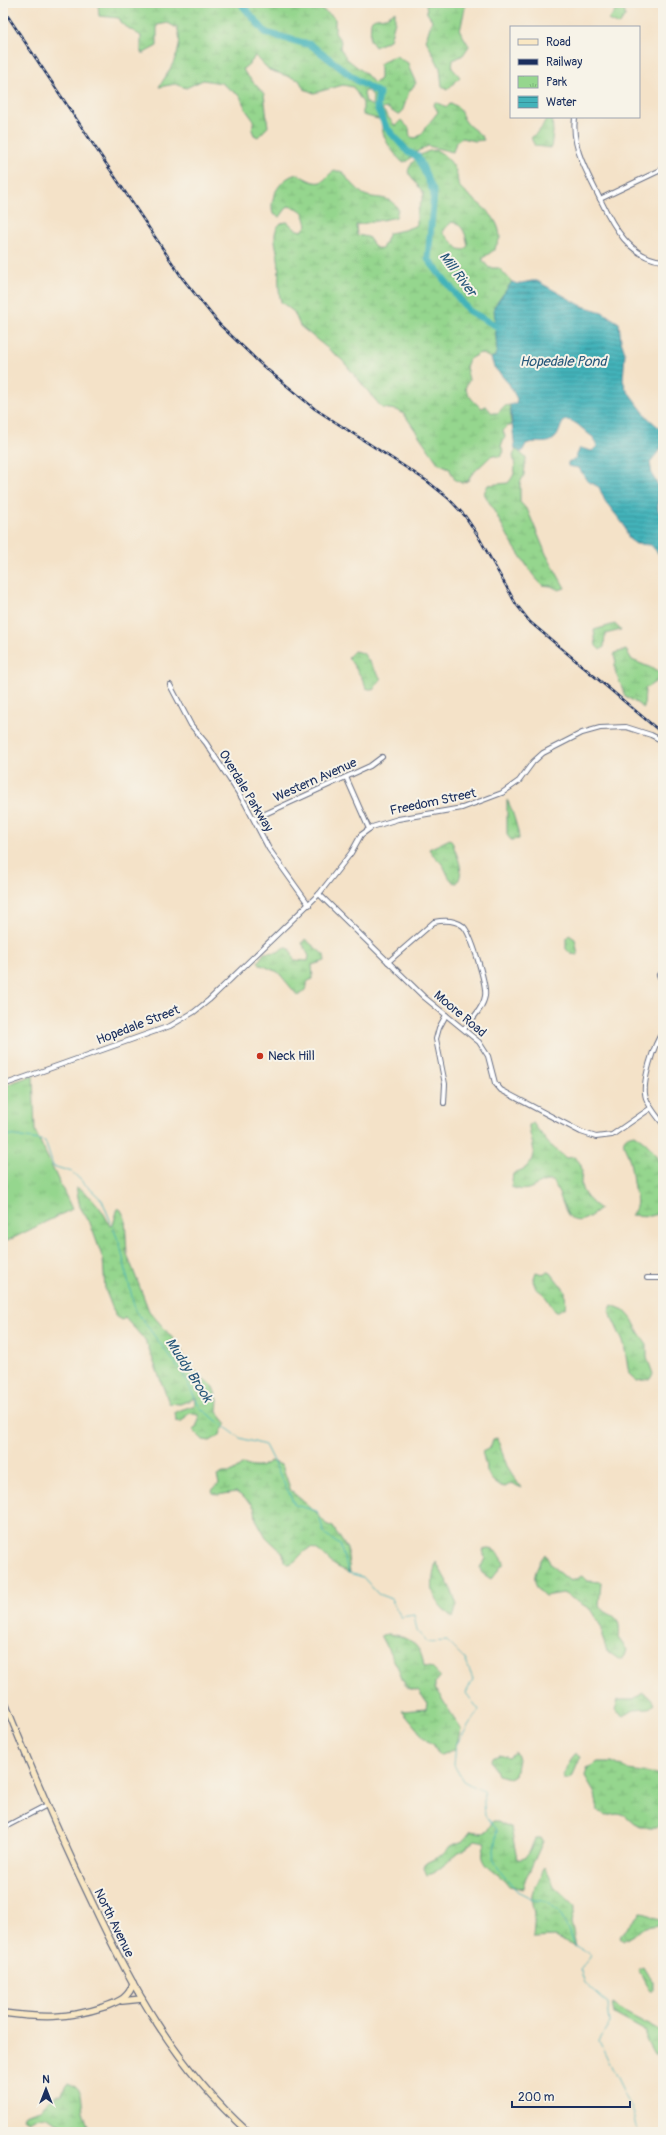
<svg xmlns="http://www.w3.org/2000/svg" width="666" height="2135" viewBox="0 0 666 2135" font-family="Pangolin,sans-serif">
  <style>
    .wetland { fill: url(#wetland-marsh); stroke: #588276; fill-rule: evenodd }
    .park { fill: url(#park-tufts); stroke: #588276 }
    .water { fill: url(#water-rules); stroke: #2f718c }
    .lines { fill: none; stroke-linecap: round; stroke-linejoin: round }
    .stream { stroke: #43b3ba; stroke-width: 1 }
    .river { stroke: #43b3ba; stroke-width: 7 }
    .minor-casing { stroke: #676e83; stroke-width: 6 }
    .secondary-casing { stroke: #676e83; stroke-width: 8 }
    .minor { stroke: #fff; stroke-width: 4 }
    .secondary { stroke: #f9e7c3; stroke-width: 5.5 }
    .rail-casing { stroke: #1b2f5e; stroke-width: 2.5 }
    .rail { stroke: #f7f3e8; stroke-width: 1; stroke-dasharray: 3; stroke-linecap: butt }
    .poi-dot { fill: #c8321e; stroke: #f7f3e8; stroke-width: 1.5 }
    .labels { text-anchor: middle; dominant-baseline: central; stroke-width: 4; stroke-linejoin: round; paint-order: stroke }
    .street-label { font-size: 13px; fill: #1b2f5e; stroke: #f7f3e8 }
    .poi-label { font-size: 13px; fill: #1b2f5e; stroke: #f7f3e8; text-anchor: start }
    .water-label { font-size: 14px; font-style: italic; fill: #27577a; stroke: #f7f3e8 }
  </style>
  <defs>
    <pattern id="wetland-marsh" width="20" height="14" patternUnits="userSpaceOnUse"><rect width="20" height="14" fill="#95d68e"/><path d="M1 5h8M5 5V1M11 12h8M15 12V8" fill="none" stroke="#80b87d"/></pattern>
    <pattern id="park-tufts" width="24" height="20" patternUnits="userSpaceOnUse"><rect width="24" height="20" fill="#95d68e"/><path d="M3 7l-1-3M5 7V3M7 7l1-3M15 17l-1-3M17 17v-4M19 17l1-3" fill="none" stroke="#80b87d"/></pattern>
    <pattern id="water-rules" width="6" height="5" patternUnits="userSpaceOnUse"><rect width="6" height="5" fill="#43b3ba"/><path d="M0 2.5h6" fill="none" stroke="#37929a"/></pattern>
  </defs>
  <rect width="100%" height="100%" fill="#f7f3e8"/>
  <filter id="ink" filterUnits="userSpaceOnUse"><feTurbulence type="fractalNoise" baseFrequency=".025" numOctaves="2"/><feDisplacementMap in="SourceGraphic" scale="8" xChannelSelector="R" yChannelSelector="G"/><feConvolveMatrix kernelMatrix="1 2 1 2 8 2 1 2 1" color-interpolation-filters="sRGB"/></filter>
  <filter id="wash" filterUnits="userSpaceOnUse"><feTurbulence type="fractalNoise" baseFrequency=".012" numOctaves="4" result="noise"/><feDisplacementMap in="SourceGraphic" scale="16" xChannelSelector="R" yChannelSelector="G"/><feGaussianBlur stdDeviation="0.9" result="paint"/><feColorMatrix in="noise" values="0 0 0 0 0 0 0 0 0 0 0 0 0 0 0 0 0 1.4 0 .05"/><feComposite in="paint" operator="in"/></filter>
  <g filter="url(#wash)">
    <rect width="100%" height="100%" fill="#f4e2c8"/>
    <g class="wetland">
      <path d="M 98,3 L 317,3 C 321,12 329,12 335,19 L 335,33 L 341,41 L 340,48 L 347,59 L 366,74 L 374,83 L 380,79 L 380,64 L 389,58 L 396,56 L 408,63 L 409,68 L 416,83 L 409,92 L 402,112 L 398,115 L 387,108 L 382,109 L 395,126 L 401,120 L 409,128 L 410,137 L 416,138 L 423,133 L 425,128 L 438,112 L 434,105 L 435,102 L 447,107 L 450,104 C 463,106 459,113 466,122 C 471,129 480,132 484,140 L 475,141 L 462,138 L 456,142 L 453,152 L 428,146 L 418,151 L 408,161 L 402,162 C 391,150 380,136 382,120 L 363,115 L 363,103 L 353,87 L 343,85 L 314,93 L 304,89 L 299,80 L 269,70 L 255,55 L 252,61 L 243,69 L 245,73 L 264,94 L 268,127 L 258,137 L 254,135 L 252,130 L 254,121 L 246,110 L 240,96 L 221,83 L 203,80 L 186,88 L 175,84 L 159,87 C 169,71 186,47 177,28 L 168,23 L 157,25 L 157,46 L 144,53 L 141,53 L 141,36 L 122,24 L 119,18 L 99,16 ZM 365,91 L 369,91 L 373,96 L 372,106 L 366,102 L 364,94 Z"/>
      <path d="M 426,3 L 466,3 L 460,31 L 469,46 L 463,55 L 453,60 L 452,68 L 460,77 L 447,90 L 442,86 L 440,68 L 426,40 L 432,20 L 427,13 Z"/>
      <path d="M 610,3 L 624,3 L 625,16 L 619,25 L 608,20 L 615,12 Z"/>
      <path d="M 395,11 L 395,21 L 390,40 L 375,47 L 370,40 L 371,21 C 378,14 384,22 395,11 Z"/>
      <path d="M 544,117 L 552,117 L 553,132 L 551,148 L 535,146 L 531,138 L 541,129 L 546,119 Z"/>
      <path d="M 436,150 C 445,154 455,165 457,175 C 458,179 457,183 460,187 C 475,204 499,212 500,238 L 494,250 L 483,258 L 483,261 L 489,268 L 499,268 L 512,282 L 494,307 L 497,350 L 495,356 L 491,358 L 480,353 L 469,359 L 466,367 L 469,380 L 465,388 C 468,395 475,404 482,408 L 486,406 L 492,413 L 498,413 L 504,406 L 510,405 L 511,426 L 507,426 L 503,431 L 505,436 L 501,446 L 504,452 L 500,457 L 492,455 L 471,475 L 468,481 L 462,483 L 455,480 L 449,468 L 438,463 L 404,414 L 397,410 L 382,408 L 342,360 L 300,326 L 294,312 L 281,302 C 277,287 280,273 278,258 C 277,246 270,233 281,223 L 287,222 C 293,226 293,230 302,231 L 307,225 C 303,211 304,210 288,206 L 280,217 L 273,214 C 268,197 282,176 298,174 C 329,195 323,170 338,171 C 346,171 346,179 351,183 C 356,186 360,193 365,195 C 376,200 389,194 398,209 L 396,217 L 392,218 L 356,225 L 357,235 L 368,237 L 376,248 L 382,249 L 389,233 L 404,230 L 417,225 L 417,213 L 424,194 L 408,172 C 410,161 424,150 436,150 ZM 452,222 C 464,225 466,235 468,246 L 464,250 L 459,249 L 443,233 L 443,230 Z"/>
      <path d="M 516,449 L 526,458 L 524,475 L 520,483 L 520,502 L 528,511 L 546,554 L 565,588 L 559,590 L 551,586 L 542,585 L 533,575 L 513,545 L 484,493 L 488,485 L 508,483 C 516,474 516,468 513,456 Z"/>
      <path d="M 615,624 L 621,630 L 605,634 L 604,647 L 600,650 L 596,646 L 594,630 Z"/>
      <path d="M 626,650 L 632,660 L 661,672 L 658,680 L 645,689 L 644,708 L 624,695 C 623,683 611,673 616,661 L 614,656 L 615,653 Z"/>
      <path d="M 354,651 L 363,653 L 381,679 L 373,690 L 366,688 L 362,678 L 348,657 Z"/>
      <path d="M 507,800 C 511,805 519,832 519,839 L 511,840 L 507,835 Z"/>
      <path d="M 450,839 L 452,841 C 456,856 466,869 457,883 C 448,882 447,870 442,864 C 437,858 433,856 429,849 Z"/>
      <path d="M 569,935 L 575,939 L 578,955 L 571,954 L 566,949 L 566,938 Z"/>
      <path d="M 305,939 L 324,955 L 325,961 L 312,965 L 313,979 L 308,981 L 305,990 L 298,996 L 278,972 L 261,965 L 258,962 L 264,953 L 278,952 L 284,947 L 290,949 L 294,960 L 308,961 L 309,956 L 302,943 Z"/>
      <path d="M 533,1123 L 548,1143 L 566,1158 L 574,1157 C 584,1164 582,1171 581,1182 C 580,1193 592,1203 600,1209 C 562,1241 567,1199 552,1181 C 535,1179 534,1196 511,1187 L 513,1174 C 517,1171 521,1171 525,1168 C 542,1157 529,1140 529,1125 Z"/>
      <path d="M 634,1134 C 666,1154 663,1177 663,1213 L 650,1216 L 631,1215 C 641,1205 635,1195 633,1183 C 632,1173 631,1164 628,1155 C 627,1150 622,1145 624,1140 C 625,1136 630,1135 634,1134 Z"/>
      <path d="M 76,1187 C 92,1195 103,1210 110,1226 L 113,1225 L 118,1208 L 121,1210 L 125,1218 L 127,1254 L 149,1311 L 181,1348 L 185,1362 L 213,1387 L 218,1400 L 217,1412 L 227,1424 L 221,1431 L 220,1435 L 210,1441 L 203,1440 L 194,1431 L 199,1420 L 198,1415 L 189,1413 L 181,1422 L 176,1421 L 175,1412 L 195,1405 L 196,1398 L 180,1404 L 169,1403 L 146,1341 L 125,1318 L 122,1320 L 116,1317 L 105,1289 L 103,1259 L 90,1223 L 80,1207 Z"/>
      <path d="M 536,1272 L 542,1274 L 547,1272 L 551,1273 L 565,1291 L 566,1307 L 556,1312 C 549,1304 546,1293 536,1289 L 533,1281 Z"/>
      <path d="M 612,1305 L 624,1310 L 632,1319 L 639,1333 L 647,1344 L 647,1357 L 653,1374 L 650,1379 L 637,1381 L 629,1374 L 624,1344 L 609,1311 Z"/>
      <path d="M 497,1438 L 507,1466 L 521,1488 L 512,1483 L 505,1487 C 486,1483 487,1467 482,1452 L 490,1448 L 493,1439 Z"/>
      <path d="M 270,1461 L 282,1465 L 291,1491 L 316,1512 L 326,1524 L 333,1527 L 347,1549 L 350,1573 C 345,1570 338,1568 333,1564 C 325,1558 315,1541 304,1552 C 298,1557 295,1564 287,1564 L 284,1561 L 283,1553 L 266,1537 L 256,1519 L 255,1509 L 251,1503 L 236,1492 L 218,1495 L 213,1493 L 212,1490 L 219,1484 L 217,1476 L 223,1473 L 231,1473 L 243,1464 C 254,1468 260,1469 270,1461 Z"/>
      <path d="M 487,1549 C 496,1549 501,1555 504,1563 L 491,1579 L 482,1573 L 480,1569 L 485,1558 L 483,1550 Z"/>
      <path d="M 545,1554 C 552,1567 559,1575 572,1581 L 582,1576 L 587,1581 L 601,1582 L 599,1605 C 609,1620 622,1609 619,1639 L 627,1650 L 625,1656 L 620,1660 L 607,1651 L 602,1637 L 602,1628 L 590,1609 L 563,1593 L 545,1596 C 528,1583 535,1568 545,1554 Z"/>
      <path d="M 436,1562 L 451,1589 L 457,1605 L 453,1618 C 431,1599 429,1590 436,1562 Z"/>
      <path d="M 388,1634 C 410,1636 421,1645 424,1666 L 432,1668 L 440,1676 L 435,1682 L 435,1688 L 461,1729 L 455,1750 C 449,1750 443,1756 438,1755 L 434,1745 L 427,1741 L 402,1711 L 426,1709 L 427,1703 L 418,1690 C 402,1691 402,1675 397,1666 C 391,1656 387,1646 382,1637 L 382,1635 Z"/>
      <path d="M 643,1693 L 651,1698 L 654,1704 L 648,1709 L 633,1710 L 623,1716 L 615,1710 L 618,1700 L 632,1700 Z"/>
      <path d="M 515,1752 L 518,1759 L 515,1775 L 510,1778 L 497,1775 L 491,1760 L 492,1757 L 500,1754 L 509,1757 Z"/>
      <path d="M 576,1753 L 581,1756 L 572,1777 L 569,1779 L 564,1779 L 563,1776 L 571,1759 Z"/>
      <path d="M 598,1762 L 612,1762 L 629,1770 L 663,1775 L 663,1824 L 655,1827 L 641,1827 L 634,1824 L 624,1815 L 618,1813 L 605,1815 L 598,1811 L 595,1793 L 585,1776 L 587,1768 Z"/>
      <path d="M 493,1821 L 498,1821 L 511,1828 L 517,1859 C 531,1861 530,1845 536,1838 L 541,1838 L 543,1841 L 525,1881 L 523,1889 L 509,1886 C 499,1870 473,1867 486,1842 L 475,1840 L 434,1873 L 427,1875 L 424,1868 L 426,1863 L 444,1854 L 450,1846 L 463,1841 L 471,1831 L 482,1833 L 487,1831 Z"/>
      <path d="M 545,1867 L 554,1886 L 575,1906 L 571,1922 L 576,1946 L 555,1937 L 533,1938 L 535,1913 L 532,1904 L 532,1894 Z"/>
      <path d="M 641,1913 C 649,1913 654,1920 663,1919 L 663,1924 L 646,1927 L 623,1941 L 620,1938 L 621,1935 Z"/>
      <path d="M 644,1967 L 653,1982 L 653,1990 L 650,1990 C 645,1984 643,1976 638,1970 Z"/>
      <path d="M 612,2004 C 628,2016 646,2022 663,2033 L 663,2052 L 658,2056 L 654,2055 L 647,2042 L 647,2032 L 614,2014 Z"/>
      <path d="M 68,2083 C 87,2091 79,2101 85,2117 C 86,2122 89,2126 90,2132 L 71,2132 C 67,2126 64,2125 58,2123 C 44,2116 45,2113 29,2122 L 23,2119 L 25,2114 L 41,2109 L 56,2095 L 62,2093 L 65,2085 Z"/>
    </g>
    <path class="park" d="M 33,1075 L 35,1131 L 72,1209 L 3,1243 L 3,1086 Z"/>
    <path class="water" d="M 532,281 L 537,281 L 582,306 L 602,312 L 619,323 L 621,341 L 625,353 L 623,380 L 626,389 L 648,418 L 663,431 L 663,446 L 650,462 L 652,475 L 658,485 L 658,510 L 663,516 L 663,559 L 651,545 L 636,544 L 629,539 L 624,525 L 605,501 L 599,487 L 587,481 L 579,468 L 568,466 L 568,462 L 575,459 L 580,448 L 592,451 L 597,446 L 593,437 C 584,432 576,419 565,420 C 560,425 560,432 556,437 C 547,447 536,439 526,444 L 522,452 L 515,449 L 510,405 L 516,403 L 517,399 L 509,384 L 494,367 L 491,358 L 495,356 L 497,350 L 494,307 L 512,282 L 517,284 Z"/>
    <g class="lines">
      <path class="stream" d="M 3,1134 L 45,1141 L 53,1166 L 72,1172 L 102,1200 L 120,1245 L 135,1310 L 183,1374 L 200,1408 L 240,1438 L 265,1445 L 295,1505 L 317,1511 L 325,1535 L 340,1545 L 349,1573 L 363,1577 L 378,1594 L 391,1599 L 401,1617 L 414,1615 L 417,1631 L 427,1642 L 447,1641 L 465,1659 L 473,1679 L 466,1693 L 479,1710 L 456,1745 L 454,1765 L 463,1781 L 483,1791 L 485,1816 L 497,1829 L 493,1858 L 498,1868 L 517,1891 L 535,1900 L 546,1901 L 560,1912 L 575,1945 L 592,1955 L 580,1969 L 585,1983 L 608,2004 L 610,2023 L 599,2041 L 634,2113 L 638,2132"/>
      <path class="river" d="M 243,3 L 243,6 L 266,33 L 311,45 L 358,81 L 379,93 L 377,107 L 386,127 L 408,152 L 418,157 L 434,193 L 428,259 L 469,311 L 502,329"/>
    </g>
  </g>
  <g filter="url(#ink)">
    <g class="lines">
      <defs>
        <g id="minor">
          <path d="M 575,117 C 571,147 587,172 600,199 L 663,169"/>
          <path d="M 600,199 C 613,226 630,258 663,261"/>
          <path d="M 170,685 L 191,725 L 206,743 L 245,803 L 269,849 L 309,905"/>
          <path d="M 346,777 L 369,829"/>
          <path d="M 254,819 L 370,766 L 382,757"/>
          <path d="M 319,894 L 424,997 L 479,1042 L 488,1056 L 495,1083 L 501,1090 L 581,1132 L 596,1137 L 612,1135 L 651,1108"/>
          <path d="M 388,962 L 434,922 C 444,920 455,920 463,926 C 471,933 487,985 485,996 C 483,1008 472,1019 464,1029"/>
          <path d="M 659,975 L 663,983"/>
          <path d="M 663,1032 C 654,1043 641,1084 646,1098 C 649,1107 657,1116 663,1124"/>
          <path d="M 3,1085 L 170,1026 L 194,1012 L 209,1000 L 319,894 L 351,853 L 361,835 L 372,827 L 398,819 L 462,808 L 502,793 L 519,781 L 533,762 L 543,753 L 582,733 L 600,728 L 626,727 L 651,735 L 663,741"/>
          <path d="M 444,1103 L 445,1084 L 436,1039 L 439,1028 L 446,1015"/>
          <path d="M 647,1278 L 663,1278"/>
          <path d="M 3,1828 L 47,1805"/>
        </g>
        <g id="secondary">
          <path d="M 3,1698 C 30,1766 58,1832 90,1898 C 131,1986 175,2066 248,2132"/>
          <path d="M 122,2001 L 142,1999"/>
          <path d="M 3,2013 C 41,2018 67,2019 104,2007 C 117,2002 129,1999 133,1983"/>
        </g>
      </defs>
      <use href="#minor" class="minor-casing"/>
      <use href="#secondary" class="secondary-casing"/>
      <use href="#minor" class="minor"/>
      <use href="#secondary" class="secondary"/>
      <defs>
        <path id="rail" d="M 3,9 L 183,279 L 220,325 L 263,366 L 315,409 L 427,481 L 448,498 L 465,516 L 477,534 L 516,604 L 530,622 L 663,734"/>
      </defs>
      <use href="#rail" class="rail-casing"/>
      <use href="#rail" class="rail"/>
    </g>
  </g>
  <circle class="poi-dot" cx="260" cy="1056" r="4"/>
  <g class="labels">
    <g class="street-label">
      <text transform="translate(315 780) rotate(-24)">Western Avenue</text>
      <text transform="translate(246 791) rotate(59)">Overdale Parkway</text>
      <text transform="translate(433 802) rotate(-12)">Freedom Street</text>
      <text transform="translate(460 1014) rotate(40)">Moore Road</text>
      <text transform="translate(138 1025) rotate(-21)">Hopedale Street</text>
      <text transform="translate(114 1923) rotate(64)">North Avenue</text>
    </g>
    <g class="poi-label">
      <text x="268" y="1056">Neck Hill</text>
    </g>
    <g class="water-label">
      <text transform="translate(458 274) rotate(53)">Mill River</text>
      <text x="563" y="361">Hopedale Pond</text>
      <text transform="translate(189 1370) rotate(57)">Muddy Brook</text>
    </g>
  </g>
  <rect width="666" height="2135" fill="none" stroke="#f7f3e8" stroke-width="16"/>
  <rect x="510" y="26" width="130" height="92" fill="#f7f3e8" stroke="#9fa5b1"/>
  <rect x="518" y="39" width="20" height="6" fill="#f9e7c3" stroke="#9fa5b1"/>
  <text x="546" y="46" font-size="12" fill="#1b2f5e">Road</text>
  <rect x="518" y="59" width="20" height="6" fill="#1b2f5e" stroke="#9fa5b1"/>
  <text x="546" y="66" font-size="12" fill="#1b2f5e">Railway</text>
  <rect x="518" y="76" width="20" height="12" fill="url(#park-tufts)" stroke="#9fa5b1"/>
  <text x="546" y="86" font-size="12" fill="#1b2f5e">Park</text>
  <rect x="518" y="96" width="20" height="12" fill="url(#water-rules)" stroke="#9fa5b1"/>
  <text x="546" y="106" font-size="12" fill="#1b2f5e">Water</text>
  <g transform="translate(46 2089)" stroke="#f7f3e8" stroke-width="3" paint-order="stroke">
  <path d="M0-3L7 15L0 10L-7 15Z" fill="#1b2f5e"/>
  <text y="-6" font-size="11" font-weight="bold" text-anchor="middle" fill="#1b2f5e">N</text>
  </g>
  <path d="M512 2101v6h118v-6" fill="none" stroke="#1b2f5e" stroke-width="2"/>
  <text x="518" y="2101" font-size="12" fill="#1b2f5e" stroke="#f7f3e8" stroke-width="3" paint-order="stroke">200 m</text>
</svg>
